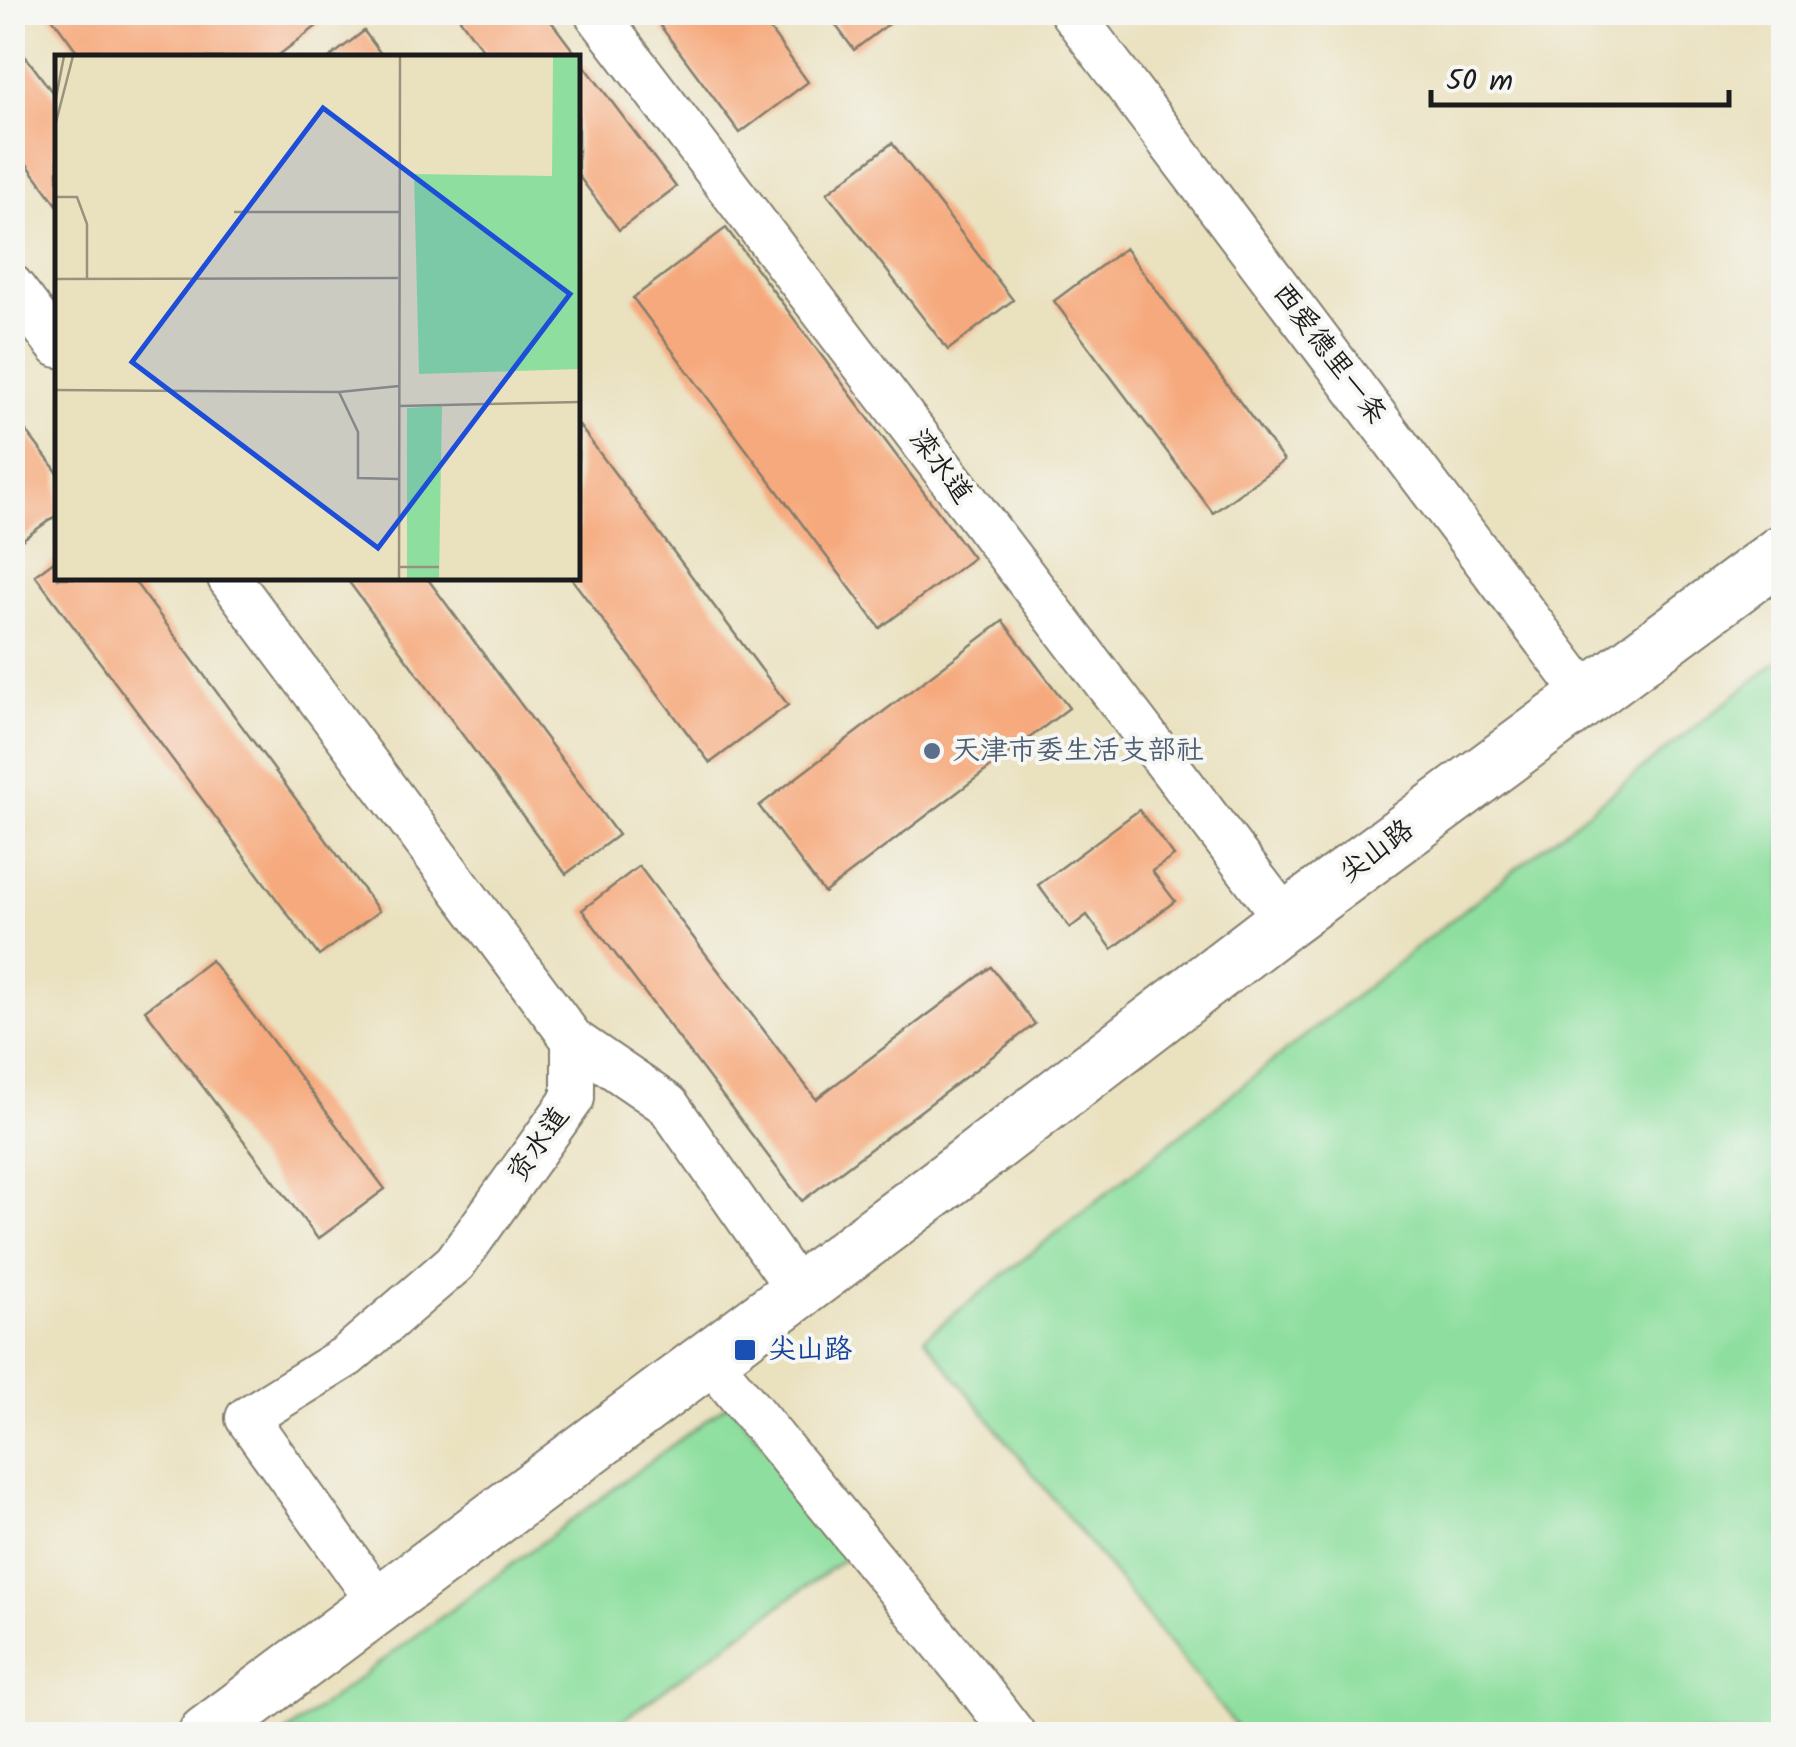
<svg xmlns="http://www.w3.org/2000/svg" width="1796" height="1747" viewBox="0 0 1796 1747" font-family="Kalam,'LXGW WenKai TC',sans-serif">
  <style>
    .green { fill: #8edf9f; stroke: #557e5e; stroke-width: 2.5 }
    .building { fill: #f6a97c }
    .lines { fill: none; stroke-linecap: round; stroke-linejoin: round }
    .minor-casing { stroke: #837e6e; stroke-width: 46 }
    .major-casing { stroke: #837e6e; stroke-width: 59 }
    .minor { stroke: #fff; stroke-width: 42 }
    .major { stroke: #fff; stroke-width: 55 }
    .service-dot { fill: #5c6f8a; stroke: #f6f6f2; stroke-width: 4 }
    .transit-dot { fill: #1a4fb4; stroke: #f6f6f2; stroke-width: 4 }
    .labels { text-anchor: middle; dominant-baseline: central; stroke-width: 8; stroke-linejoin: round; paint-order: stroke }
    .street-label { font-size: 28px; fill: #1c1c1c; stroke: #f6f6f2 }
    .service-label { font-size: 28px; fill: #4e5e75; stroke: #f6f6f2; text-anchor: start }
    .transit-label { font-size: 28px; fill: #164399; stroke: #f6f6f2; text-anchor: start }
    .inset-road { fill: none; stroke: #98927e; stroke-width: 2.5 }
    .view { fill: #1d4ed8; fill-opacity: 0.15; stroke: #1d4ed8; stroke-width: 5 }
    .inset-edge { fill: none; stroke: #1c1c1c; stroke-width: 5 }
  </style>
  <rect width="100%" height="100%" fill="#f6f6f2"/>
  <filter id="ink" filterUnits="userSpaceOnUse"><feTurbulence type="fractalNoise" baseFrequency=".01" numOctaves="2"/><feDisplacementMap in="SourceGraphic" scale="20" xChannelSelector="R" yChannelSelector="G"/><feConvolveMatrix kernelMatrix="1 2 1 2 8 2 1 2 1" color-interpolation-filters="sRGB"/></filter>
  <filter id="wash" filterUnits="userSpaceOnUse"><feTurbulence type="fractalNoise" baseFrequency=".0048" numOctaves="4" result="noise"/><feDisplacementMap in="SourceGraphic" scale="40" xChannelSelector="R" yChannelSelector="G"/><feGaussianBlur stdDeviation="2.25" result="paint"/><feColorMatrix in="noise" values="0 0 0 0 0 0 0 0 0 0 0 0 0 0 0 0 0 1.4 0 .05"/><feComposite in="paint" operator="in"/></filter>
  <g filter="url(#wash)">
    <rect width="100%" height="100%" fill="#eae1bf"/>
    <g class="green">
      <path d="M 1783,657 L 1783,1734 L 1242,1734 L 924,1338 Z"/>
      <path d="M 729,1403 L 855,1551 L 603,1734 L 284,1734 Z"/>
    </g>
    <g id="blocks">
      <g class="building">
        <path d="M 48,12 L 335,12 L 275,58 L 82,58 Z"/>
        <path d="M 455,12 L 544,12 L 676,187 L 619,230 L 578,175 L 578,58 L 489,58 Z"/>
        <path d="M 650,12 L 757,12 L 808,82 L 740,133 Z"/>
        <path d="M 826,12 L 904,12 L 854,50 Z"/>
        <path d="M 364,31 L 384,58 L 329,58 Z"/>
        <path d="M 12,38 L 58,100 L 58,206 L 12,144 Z"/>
        <path d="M 892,143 L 1013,300 L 948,350 L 827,193 Z"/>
        <path d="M 726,228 L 973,558 L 880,628 L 633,298 Z"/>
        <path d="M 1125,248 L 1284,461 L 1213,513 L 1054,301 Z"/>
        <path d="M 12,412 L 58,473 L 58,514 L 12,547 Z"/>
        <path d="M 578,424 L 788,705 L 710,763 L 571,578 L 578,578 Z"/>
        <path d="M 58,558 L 58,578 L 132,578 L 379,911 L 319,956 L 35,575 Z"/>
        <path d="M 346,578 L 427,578 L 618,835 L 566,874 Z"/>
        <path d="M 1003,621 L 1069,708 L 824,893 L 759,806 Z"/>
        <path d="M 1139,810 L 1174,856 L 1152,871 L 1175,901 L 1112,949 L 1087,915 L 1070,928 L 1038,885 Z"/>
        <path d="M 639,866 L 816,1099 L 991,967 L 1035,1024 L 802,1201 L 582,910 Z"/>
        <path d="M 211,960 L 385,1189 L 318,1239 L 145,1010 Z"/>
      </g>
    </g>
  </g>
  <g filter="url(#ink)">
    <use href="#blocks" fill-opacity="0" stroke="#837e6e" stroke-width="2.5"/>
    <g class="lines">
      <defs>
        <g id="minor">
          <path d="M 595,12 L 1286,920"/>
          <path d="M 1071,12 L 1587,696"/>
          <path d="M 12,286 L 58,346"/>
          <path d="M 229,578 L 573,1040 L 573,1098 L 455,1263 L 347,1356 L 247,1418 L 379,1603"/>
          <path d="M 573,1040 L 668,1105 L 799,1292"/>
          <path d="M 709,1359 L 974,1682 L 1014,1734"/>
        </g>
        <path id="major" d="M 206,1734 L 954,1175 L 1286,920 L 1784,551"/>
      </defs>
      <use href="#minor" class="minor-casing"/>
      <use href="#major" class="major-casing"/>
      <use href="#minor" class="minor"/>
      <use href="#major" class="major"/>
    </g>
  </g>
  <circle class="service-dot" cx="932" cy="751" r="10"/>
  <rect class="transit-dot" x="733" y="1338" width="24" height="24" rx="5"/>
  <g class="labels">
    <g class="street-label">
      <text transform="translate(1329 354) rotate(53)">西爱德里一条</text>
      <text transform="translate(940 467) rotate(53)">滦水道</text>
      <text transform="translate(1377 852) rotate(-37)">尖山路</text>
      <text transform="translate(539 1145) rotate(-55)">资水道</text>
    </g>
    <g class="service-label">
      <text x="952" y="751">天津市委生活支部社</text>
    </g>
    <g class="transit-label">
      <text x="768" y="1350">尖山路</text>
    </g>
  </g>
  <g transform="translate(55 55)">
    <rect width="525" height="525" fill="#eae1bf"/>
    <path d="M 498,1 L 525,1 L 525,314 L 364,319 L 359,119 L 497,121 ZM 387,351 L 384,524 L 352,524 L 352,353 Z" fill="#8edf9f"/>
    <path class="inset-road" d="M 0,48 L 9,1M 0,71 L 18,1M 0,142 L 22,142 L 32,169 L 32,224M 179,157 L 344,157M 0,224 L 343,223M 0,335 L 284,337 L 303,377 L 303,423 L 343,424M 284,337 L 344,331M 344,351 L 525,347M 344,512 L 384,512M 344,524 L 345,1"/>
    <path class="view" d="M 268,53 L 515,239 L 323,493 L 77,307 Z"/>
    <rect width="525" height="525" class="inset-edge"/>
  </g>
  <rect width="1796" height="1747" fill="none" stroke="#f6f6f2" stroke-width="50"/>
  <path d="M1431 90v15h298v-15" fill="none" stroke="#1c1c1c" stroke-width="5"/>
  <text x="1446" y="90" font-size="30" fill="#1c1c1c" stroke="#f6f6f2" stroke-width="8" paint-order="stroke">50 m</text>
</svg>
